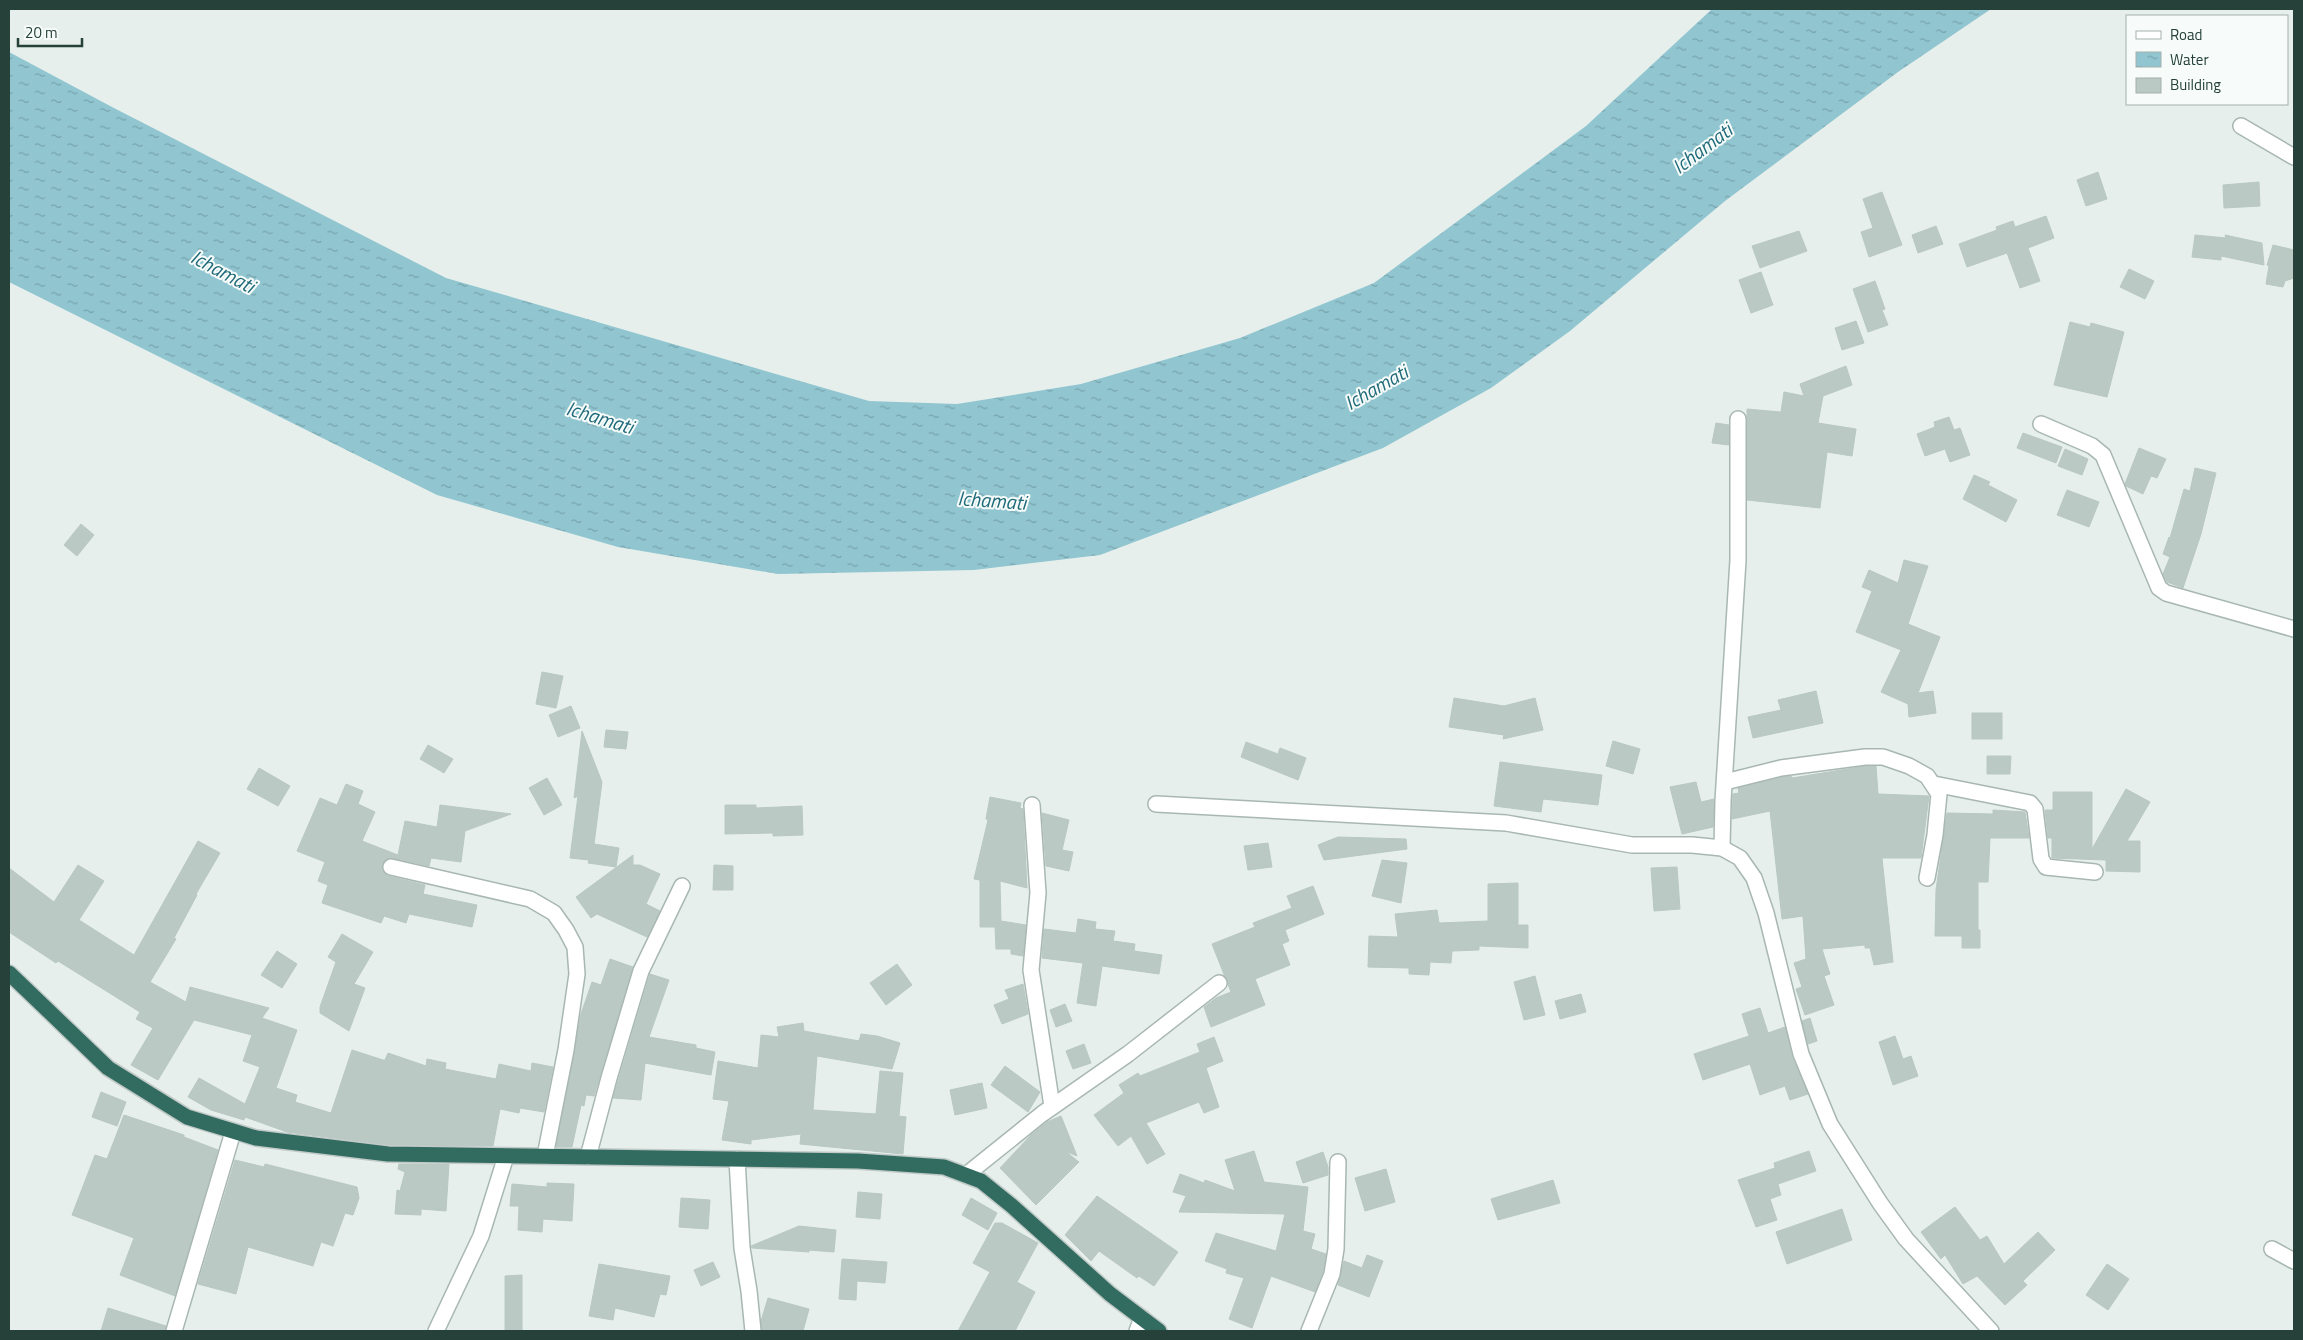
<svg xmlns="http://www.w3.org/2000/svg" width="2303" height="1340" viewBox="0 0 2303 1340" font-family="'Titillium Web',sans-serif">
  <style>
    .water { fill: url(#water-ripples) }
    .building { fill: #bbc9c4; stroke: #b9c8c2 }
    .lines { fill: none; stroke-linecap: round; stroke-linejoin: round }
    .street-casing { stroke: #a8b7b2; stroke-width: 18 }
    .highway-casing { stroke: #c2cac8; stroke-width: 18 }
    .street { stroke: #fff; stroke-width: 15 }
    .highway { stroke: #326c61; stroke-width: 15 }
    .labels { text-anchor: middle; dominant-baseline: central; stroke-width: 4; stroke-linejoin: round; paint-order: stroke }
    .water-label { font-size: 20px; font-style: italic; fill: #206b7b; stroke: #f7fbf9 }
  </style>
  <defs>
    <pattern id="water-ripples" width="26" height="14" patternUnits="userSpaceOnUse" patternTransform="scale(1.25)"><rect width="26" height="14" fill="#91c6d1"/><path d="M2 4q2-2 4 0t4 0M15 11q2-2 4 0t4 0" fill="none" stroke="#76a2ab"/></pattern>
  </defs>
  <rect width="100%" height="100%" fill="#e6efeb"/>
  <path class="water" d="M 1712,9 L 1991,9 L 1898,72 L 1725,201 L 1570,331 L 1491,388 L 1383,448 L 1100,555 L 974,570 L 778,574 L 618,547 L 437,495 L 9,282 L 9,52 L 112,107 L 446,278 L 869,401 L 957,404 L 1081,384 L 1240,338 L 1374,283 L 1586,126 Z"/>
  <g class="building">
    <path d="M 2098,172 L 2107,199 L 2086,206 L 2077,180 Z"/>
    <path d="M 2259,182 L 2260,206 L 2224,208 L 2223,185 Z"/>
    <path d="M 1882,192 L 1902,245 L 1869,257 L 1861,232 L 1873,228 L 1863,199 Z"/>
    <path d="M 2046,216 L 2054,238 L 2028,248 L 2040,281 L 2020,288 L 2007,253 L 1967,267 L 1959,244 L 1997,230 L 1996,227 L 2013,221 L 2015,227 Z"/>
    <path d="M 1936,226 L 1943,244 L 1918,253 L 1912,235 Z"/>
    <path d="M 1799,231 L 1807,251 L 1760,268 L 1752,246 Z"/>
    <path d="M 2195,235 L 2226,238 L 2225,235 L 2262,243 L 2264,265 L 2221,256 L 2221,260 L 2192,257 Z"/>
    <path d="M 2273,245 L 2294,250 L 2294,278 L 2285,281 L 2283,287 L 2266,284 L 2269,266 L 2267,265 Z"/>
    <path d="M 2129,269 L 2154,281 L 2145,299 L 2120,287 Z"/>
    <path d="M 1761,272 L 1773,305 L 1751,313 L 1739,280 Z"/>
    <path d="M 1875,281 L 1885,309 L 1882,310 L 1888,325 L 1868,332 L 1853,289 Z"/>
    <path d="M 1856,321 L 1864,343 L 1842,350 L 1835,328 Z"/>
    <path d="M 2070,322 L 2090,327 L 2091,323 L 2124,332 L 2107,397 L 2054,385 Z"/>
    <path d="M 1846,366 L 1852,385 L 1823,396 L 1818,423 L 1856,429 L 1852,456 L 1827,452 L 1820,508 L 1747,500 L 1747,409 L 1781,412 L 1784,392 L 1804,396 L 1800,384 Z"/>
    <path d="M 1949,417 L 1954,430 L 1960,428 L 1970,455 L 1950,462 L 1945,449 L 1925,456 L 1917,434 L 1935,427 L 1934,422 Z"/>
    <path d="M 1716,423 L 1729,425 L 1729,445 L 1712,443 Z"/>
    <path d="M 2023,433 L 2062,447 L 2056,463 L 2017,448 Z"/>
    <path d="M 2139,448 L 2166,459 L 2157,478 L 2151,476 L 2143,494 L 2126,486 L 2125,484 Z"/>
    <path d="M 2065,449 L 2088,459 L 2082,475 L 2058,466 Z"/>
    <path d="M 2195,468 L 2216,473 L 2201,534 L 2183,588 L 2167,582 L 2163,574 L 2170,557 L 2163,554 L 2169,537 L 2170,538 L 2184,489 L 2190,491 Z"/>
    <path d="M 1974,475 L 1990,482 L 1988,485 L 2017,500 L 2006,522 L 1963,499 Z"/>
    <path d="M 2067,490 L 2099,502 L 2089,527 L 2057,515 Z"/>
    <path d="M 81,524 L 94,535 L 77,556 L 64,545 Z"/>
    <path d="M 1904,560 L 1928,566 L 1908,624 L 1940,637 L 1918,693 L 1933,691 L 1936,713 L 1909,717 L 1908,704 L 1881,692 L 1901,650 L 1856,632 L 1872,591 L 1862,587 L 1869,570 L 1898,583 Z"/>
    <path d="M 542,672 L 563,676 L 556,708 L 536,704 Z"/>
    <path d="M 1816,691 L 1823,723 L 1753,738 L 1748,717 L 1781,710 L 1778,700 Z"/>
    <path d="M 1454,698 L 1504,706 L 1535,698 L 1543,730 L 1503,739 L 1504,735 L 1449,727 Z"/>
    <path d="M 571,706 L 580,728 L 558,737 L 549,715 Z"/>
    <rect x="1972" y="713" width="30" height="26"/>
    <path d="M 606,730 L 628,732 L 626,749 L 604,747 Z"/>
    <path d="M 582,731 L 602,782 L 594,844 L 619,848 L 616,867 L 588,863 L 589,860 L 570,858 L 578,796 L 574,798 Z"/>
    <path d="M 1613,741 L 1640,749 L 1633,774 L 1606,766 Z"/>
    <path d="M 1246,742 L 1278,754 L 1280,748 L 1306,758 L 1298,780 L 1241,757 Z"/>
    <path d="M 428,745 L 453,759 L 444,773 L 420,759 Z"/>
    <path d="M 1987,756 L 2011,756 L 2010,774 L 1987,774 Z"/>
    <path d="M 1500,762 L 1602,775 L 1598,805 L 1543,799 L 1541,812 L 1494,806 Z"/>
    <path d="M 1866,766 L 1876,766 L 1878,794 L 1929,796 L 1921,858 L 1882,858 L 1893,962 L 1874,965 L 1870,948 L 1865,948 L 1865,945 L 1822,949 L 1830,974 L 1824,976 L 1834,1005 L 1805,1015 L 1796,989 L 1802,987 L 1794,963 L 1806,959 L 1803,916 L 1782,919 L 1770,811 L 1732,819 L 1733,794 L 1739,793 L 1738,788 L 1783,777 L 1791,776 L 1792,778 Z"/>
    <path d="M 259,768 L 290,786 L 278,806 L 247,789 Z"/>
    <path d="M 547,778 L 562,805 L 544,815 L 529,788 Z"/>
    <path d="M 1696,782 L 1701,802 L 1714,799 L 1713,827 L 1682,834 L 1670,787 Z"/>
    <path d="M 346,784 L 363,791 L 358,804 L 375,812 L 362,841 L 398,855 L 405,821 L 437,827 L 440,805 L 511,814 L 465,831 L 461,862 L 431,858 L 429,866 L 393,858 L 385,860 L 382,864 L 382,870 L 388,876 L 425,885 L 423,894 L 477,905 L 472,927 L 409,914 L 406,923 L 384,916 L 381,923 L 322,903 L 328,885 L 318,881 L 325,862 L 297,851 L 320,798 L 337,805 Z"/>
    <path d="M 2126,789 L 2150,802 L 2127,841 L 2140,841 L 2140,872 L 2106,871 L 2106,860 L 2052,858 L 2052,838 L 2048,838 L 2045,810 L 2053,810 L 2053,792 L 2092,792 L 2092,849 Z"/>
    <path d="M 990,797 L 1021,803 L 1020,808 L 1023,809 L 1027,888 L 1000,881 L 1001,921 L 1026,925 L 1023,956 L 1011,954 L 1011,949 L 996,949 L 995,927 L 980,927 L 980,880 L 974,879 L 988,820 L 986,819 Z"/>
    <path d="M 725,805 L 756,805 L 756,808 L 802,806 L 803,835 L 773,836 L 773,833 L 725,834 Z"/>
    <path d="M 1993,810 L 2025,812 L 2029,838 L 1990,838 L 1988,882 L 1978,882 L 1978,930 L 1980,930 L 1980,948 L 1962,948 L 1962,936 L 1935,936 L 1936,890 L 1947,813 L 1993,814 Z"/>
    <path d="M 1042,813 L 1069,820 L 1062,850 L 1073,852 L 1069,871 L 1046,866 Z"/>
    <path d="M 1338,837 L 1406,839 L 1407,849 L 1324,860 L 1318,845 Z"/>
    <path d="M 198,841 L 220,853 L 196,894 L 197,895 L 174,938 L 176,939 L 150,982 L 186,1002 L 190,987 L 269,1008 L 262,1018 L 297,1030 L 276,1088 L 297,1095 L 295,1102 L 331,1113 L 352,1050 L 383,1060 L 385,1060 L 388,1053 L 426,1066 L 427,1059 L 446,1063 L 445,1069 L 496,1079 L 499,1064 L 531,1071 L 532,1063 L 553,1067 L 544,1112 L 520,1108 L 519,1113 L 500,1109 L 493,1146 L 389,1145 L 287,1132 L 245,1117 L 244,1120 L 211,1110 L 188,1097 L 199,1078 L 245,1104 L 260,1067 L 243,1061 L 252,1035 L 194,1020 L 158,1080 L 131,1065 L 153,1028 L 136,1019 L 140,1012 L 58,961 L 56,963 L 9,932 L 9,868 L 54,902 L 78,865 L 104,881 L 79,920 L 134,955 Z"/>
    <path d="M 1268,843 L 1272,867 L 1248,870 L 1244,846 Z"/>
    <path d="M 633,855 L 633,865 L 640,865 L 660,874 L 646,904 L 660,911 L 647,937 L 597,914 L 591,918 L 576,897 Z"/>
    <path d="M 1382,860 L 1407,863 L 1401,903 L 1372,896 Z"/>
    <path d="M 714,865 L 733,866 L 733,890 L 713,890 Z"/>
    <path d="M 1677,867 L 1680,909 L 1654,911 L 1651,868 Z"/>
    <path d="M 1518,883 L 1518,925 L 1528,925 L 1528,948 L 1479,946 L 1479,950 L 1452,951 L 1451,963 L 1430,962 L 1429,975 L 1409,974 L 1409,968 L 1368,967 L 1369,936 L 1398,937 L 1395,914 L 1437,910 L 1439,923 L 1488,921 L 1488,884 Z"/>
    <path d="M 1313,886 L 1324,914 L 1285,930 L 1289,941 L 1282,944 L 1290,965 L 1255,979 L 1265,1005 L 1211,1027 L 1204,1007 L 1216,998 L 1231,992 L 1212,944 L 1255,927 L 1253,923 L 1292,908 L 1287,896 Z"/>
    <path d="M 1078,919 L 1096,922 L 1095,929 L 1115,931 L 1113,941 L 1135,944 L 1134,951 L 1162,955 L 1159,974 L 1102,966 L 1096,1006 L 1077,1003 L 1083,963 L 1042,958 L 1044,929 L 1076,933 Z"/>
    <path d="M 342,934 L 373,952 L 354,984 L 365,988 L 349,1031 L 320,1013 L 320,1007 L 336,962 L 328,957 Z"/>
    <path d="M 277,951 L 297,964 L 282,988 L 261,975 Z"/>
    <path d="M 610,959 L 633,967 L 594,1096 L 586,1095 L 584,1106 L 581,1105 L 572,1147 L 556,1147 L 581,1014 L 592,982 L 601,985 Z"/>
    <path d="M 897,964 L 912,985 L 886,1005 L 870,983 Z"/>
    <path d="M 650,974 L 669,980 L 649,1037 L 696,1045 L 696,1048 L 715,1052 L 711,1075 L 645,1063 L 641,1100 L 613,1098 Z"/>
    <path d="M 1535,976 L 1545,1015 L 1524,1020 L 1514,982 Z"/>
    <path d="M 1023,984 L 1028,1014 L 1002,1024 L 994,1005 L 1009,999 L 1005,990 Z"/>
    <path d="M 1581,994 L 1586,1012 L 1560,1019 L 1555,1001 Z"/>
    <path d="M 1065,1004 L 1072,1021 L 1056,1027 L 1050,1010 Z"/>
    <path d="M 1760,1008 L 1768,1033 L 1785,1027 L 1792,1057 L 1808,1094 L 1790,1100 L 1785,1086 L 1760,1095 L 1750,1064 L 1703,1080 L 1694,1054 L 1749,1036 L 1742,1014 Z"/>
    <path d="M 1810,1018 L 1817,1041 L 1808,1044 L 1802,1021 Z"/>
    <path d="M 803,1023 L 804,1031 L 859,1041 L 861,1034 L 877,1036 L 900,1043 L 892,1069 L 817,1056 L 813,1110 L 876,1114 L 880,1071 L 903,1073 L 899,1116 L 906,1117 L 903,1154 L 800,1144 L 801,1134 L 751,1140 L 751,1144 L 722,1140 L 729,1101 L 713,1099 L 718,1061 L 758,1068 L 761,1035 L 779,1037 L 777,1027 Z"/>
    <path d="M 1895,1036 L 1903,1059 L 1911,1056 L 1918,1076 L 1893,1085 L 1879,1042 Z"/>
    <path d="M 1214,1037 L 1223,1061 L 1206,1068 L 1219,1107 L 1204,1113 L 1199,1102 L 1146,1123 L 1165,1154 L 1147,1164 L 1131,1136 L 1118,1146 L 1094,1115 L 1124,1093 L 1119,1085 L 1138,1073 L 1140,1076 L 1200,1052 L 1197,1044 Z"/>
    <path d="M 1084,1044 L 1091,1063 L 1073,1069 L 1066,1051 Z"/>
    <path d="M 1005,1066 L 1040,1092 L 1028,1112 L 991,1085 Z"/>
    <path d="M 982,1083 L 987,1108 L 955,1115 L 950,1090 Z"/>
    <path d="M 101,1092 L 126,1102 L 117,1126 L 92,1117 Z"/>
    <path d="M 124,1115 L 184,1135 L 184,1137 L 218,1150 L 175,1296 L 120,1275 L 134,1238 L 72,1215 L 95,1155 L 107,1159 Z"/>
    <path d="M 1061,1116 L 1077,1156 L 1065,1151 L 1079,1162 L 1036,1205 L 1000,1168 L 1031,1135 L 1047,1122 Z"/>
    <path d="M 1254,1151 L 1264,1182 L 1308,1187 L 1303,1231 L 1315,1234 L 1311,1249 L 1326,1254 L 1323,1271 L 1315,1292 L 1271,1276 L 1252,1328 L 1229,1319 L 1244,1278 L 1226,1273 L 1227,1269 L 1205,1261 L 1216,1233 L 1276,1251 L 1285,1214 L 1179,1212 L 1186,1196 L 1173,1192 L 1180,1174 L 1204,1183 L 1205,1180 L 1235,1191 L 1225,1160 Z"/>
    <path d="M 1809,1151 L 1816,1171 L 1778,1184 L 1781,1195 L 1770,1199 L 1777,1220 L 1756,1227 L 1738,1180 L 1775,1168 L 1774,1163 Z"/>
    <path d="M 1323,1152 L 1328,1167 L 1328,1175 L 1303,1183 L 1296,1162 Z"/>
    <path d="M 235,1160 L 264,1167 L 265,1164 L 357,1187 L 359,1198 L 353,1215 L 345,1213 L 333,1246 L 321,1242 L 313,1266 L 248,1247 L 236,1294 L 198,1284 Z"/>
    <path d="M 399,1164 L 449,1164 L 446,1211 L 421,1209 L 421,1215 L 395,1214 L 397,1190 L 400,1191 L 405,1172 L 398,1169 Z"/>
    <path d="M 1386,1169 L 1395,1202 L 1365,1211 L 1355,1178 Z"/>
    <path d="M 1553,1180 L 1560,1203 L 1498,1220 L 1491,1199 Z"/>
    <path d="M 547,1183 L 574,1184 L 572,1221 L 543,1219 L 542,1232 L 518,1230 L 519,1206 L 510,1206 L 512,1184 L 547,1187 Z"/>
    <path d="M 858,1192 L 882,1194 L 880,1219 L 856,1217 Z"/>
    <path d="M 1097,1196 L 1178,1252 L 1154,1286 L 1139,1276 L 1137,1278 L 1099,1251 L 1091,1261 L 1065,1235 Z"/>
    <path d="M 681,1198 L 710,1200 L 708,1229 L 679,1227 Z"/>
    <path d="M 971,1198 L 997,1213 L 988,1230 L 962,1215 Z"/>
    <path d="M 1955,1207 L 1980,1240 L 1987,1236 L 2004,1264 L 2038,1232 L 2055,1250 L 2023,1281 L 2027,1285 L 2005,1305 L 1977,1276 L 1963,1284 L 1945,1255 L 1941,1259 L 1921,1232 Z"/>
    <path d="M 1842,1209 L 1852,1240 L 1787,1264 L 1776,1232 Z"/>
    <path d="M 995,1223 L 1002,1223 L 1038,1243 L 1017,1282 L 1035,1292 L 1015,1331 L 958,1331 L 990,1272 L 973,1263 Z"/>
    <path d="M 799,1226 L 836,1230 L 834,1252 L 809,1250 L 809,1252 L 752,1248 L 751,1246 Z"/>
    <path d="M 1367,1255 L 1383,1261 L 1369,1297 L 1338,1285 L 1344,1261 L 1362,1268 Z"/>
    <path d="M 842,1259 L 887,1262 L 885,1283 L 857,1281 L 856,1300 L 839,1299 Z"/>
    <path d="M 713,1262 L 720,1277 L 701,1286 L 694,1270 Z"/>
    <path d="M 599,1264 L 670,1276 L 666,1295 L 660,1294 L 654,1317 L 615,1308 L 613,1320 L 589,1316 Z"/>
    <path d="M 2107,1264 L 2129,1279 L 2108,1310 L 2086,1295 Z"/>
    <path d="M 522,1275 L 522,1331 L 505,1331 L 505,1276 Z"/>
    <path d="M 768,1298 L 809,1309 L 803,1331 L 762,1331 L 761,1321 Z"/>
    <path d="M 108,1308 L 166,1326 L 165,1331 L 101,1331 Z"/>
  </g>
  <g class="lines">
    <defs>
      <g id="street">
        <path d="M 2241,126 L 2294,157"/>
        <path d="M 2041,424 L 2092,446 L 2103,455 L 2159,588 L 2166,593 L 2294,629"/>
        <path d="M 1725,782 L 1781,768 L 1865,757 L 1883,757 L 1909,766 L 1927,776 L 1939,794 L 1935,835 L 1927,878"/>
        <path d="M 1934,784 L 2030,803 L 2035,809 L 2041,859 L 2046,867 L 2095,872"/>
        <path d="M 1156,804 L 1506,823 L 1632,845 L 1692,845 L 1722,848 L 1740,858 L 1754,878 L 1766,913 L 1801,1054 L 1830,1124 L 1880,1203 L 1906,1239 L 1991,1331"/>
        <path d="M 1032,805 L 1038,893 L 1031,970 L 1052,1106"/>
        <path d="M 1722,848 L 1723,801 L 1738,560 L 1738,419"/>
        <path d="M 391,867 L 530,899 L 554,913 L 566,930 L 575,947 L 577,974 L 566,1050 L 545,1156"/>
        <path d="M 588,1157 L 609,1078 L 641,971 L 682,886"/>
        <path d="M 737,1159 L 742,1248 L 749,1291 L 753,1331"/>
        <path d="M 966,1175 L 1042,1114 L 1128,1054 L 1219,983"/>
        <path d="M 2272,1249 L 2294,1261"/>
        <path d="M 174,1331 L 233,1132"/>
        <path d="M 436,1331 L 481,1236 L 506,1156"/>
        <path d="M 1137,1331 L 1142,1318"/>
        <path d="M 1309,1331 L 1332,1274 L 1336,1249 L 1338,1162"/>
      </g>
      <path id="highway" d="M 9,973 L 108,1068 L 187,1117 L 256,1138 L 388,1154 L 858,1161 L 944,1167 L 981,1181 L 1012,1206 L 1110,1294 L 1159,1331"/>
    </defs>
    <use href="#street" class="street-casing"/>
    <use href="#highway" class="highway-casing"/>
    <use href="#street" class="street"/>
    <use href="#highway" class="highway"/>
  </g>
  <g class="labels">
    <g class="water-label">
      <text transform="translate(1702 148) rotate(-37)">Ichamati</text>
      <text transform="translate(223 271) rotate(28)">Ichamati</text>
      <text transform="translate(1376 387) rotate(-30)">Ichamati</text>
      <text transform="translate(600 417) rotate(17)">Ichamati</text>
      <text transform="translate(992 500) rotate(4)">Ichamati</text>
    </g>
  </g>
  <rect width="2303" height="1340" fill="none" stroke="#25413a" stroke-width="20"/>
  <rect x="2126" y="15" width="162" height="90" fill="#f7fbf9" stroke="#a3b1ad"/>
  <rect x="2136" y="31" width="25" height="8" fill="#ffffff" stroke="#a3b1ad"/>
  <text x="2170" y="40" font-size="15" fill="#25413a">Road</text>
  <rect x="2136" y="52" width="25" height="15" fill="url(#water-ripples)" stroke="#a3b1ad"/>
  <text x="2170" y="65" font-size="15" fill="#25413a">Water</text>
  <rect x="2136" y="78" width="25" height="15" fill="#bbc9c4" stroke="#a3b1ad"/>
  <text x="2170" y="90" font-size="15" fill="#25413a">Building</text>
  <path d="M18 38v8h64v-8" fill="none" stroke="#25413a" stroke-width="2.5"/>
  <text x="25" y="38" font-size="15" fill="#25413a" stroke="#f7fbf9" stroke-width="4" paint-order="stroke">20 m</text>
</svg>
